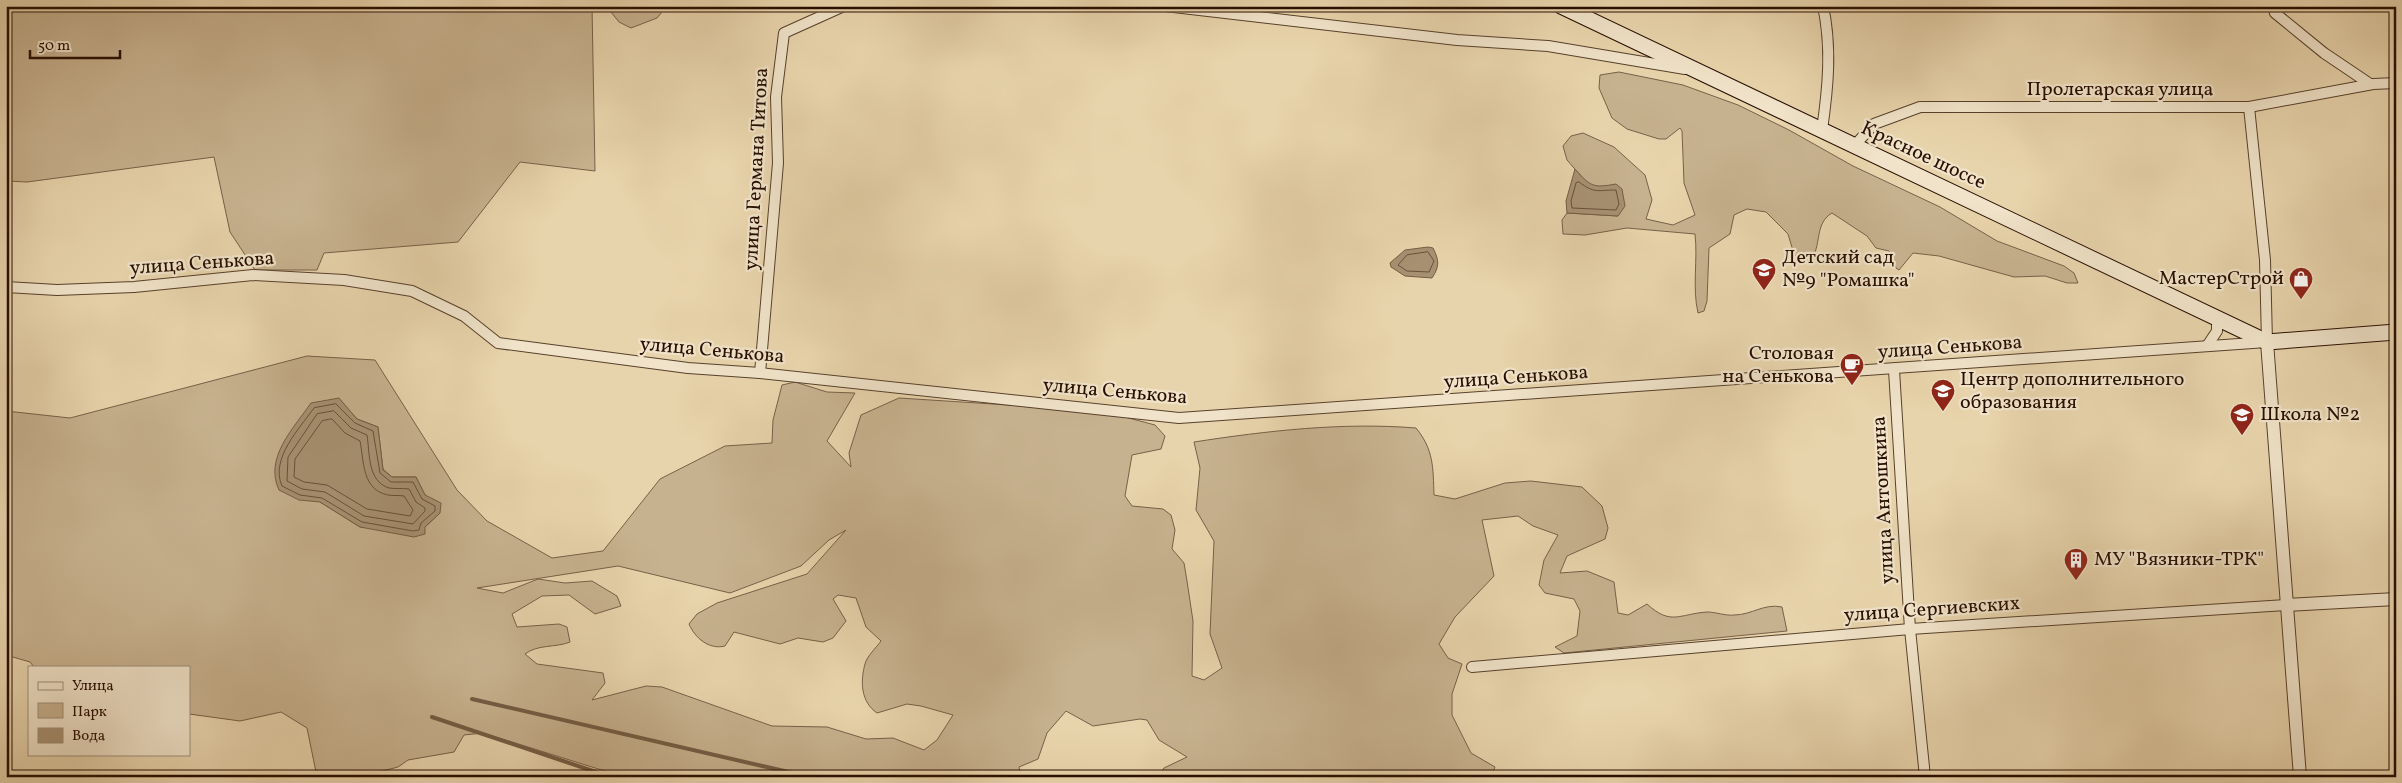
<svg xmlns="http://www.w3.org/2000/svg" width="2402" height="783" viewBox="0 0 2402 783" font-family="Vollkorn,serif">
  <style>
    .green { fill: #c7b28f; stroke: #786048; fill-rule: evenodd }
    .water { fill: #a79172; stroke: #745d44 }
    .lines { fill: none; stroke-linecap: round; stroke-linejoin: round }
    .shore { stroke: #685039; stroke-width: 1 }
    .stream { stroke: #745d44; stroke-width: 4 }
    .minor-casing { stroke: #58402b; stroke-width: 12 }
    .tertiary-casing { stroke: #58402b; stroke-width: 14 }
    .secondary-casing { stroke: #280e00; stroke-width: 17 }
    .minor { stroke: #f0e3c9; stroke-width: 10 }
    .tertiary { stroke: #f0e3c9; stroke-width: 12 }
    .secondary { stroke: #f0e3c9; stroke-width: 15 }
    .labels { text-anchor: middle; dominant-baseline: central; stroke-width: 4.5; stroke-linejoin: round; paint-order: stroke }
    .street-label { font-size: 20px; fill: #280e00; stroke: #f0e3c9 }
    .poi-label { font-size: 20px; fill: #280e00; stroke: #f0e3c9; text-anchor: start }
  </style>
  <rect width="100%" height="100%" fill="#e8d4ac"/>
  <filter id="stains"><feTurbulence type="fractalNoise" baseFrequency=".004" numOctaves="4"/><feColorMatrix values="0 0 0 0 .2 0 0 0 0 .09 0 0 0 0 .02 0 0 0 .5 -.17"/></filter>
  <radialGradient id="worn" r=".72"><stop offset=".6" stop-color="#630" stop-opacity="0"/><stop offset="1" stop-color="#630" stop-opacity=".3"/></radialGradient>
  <g class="green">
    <path d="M 6,6 L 592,6 L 595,171 L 520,162 L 458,242 L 324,253 L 317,270 L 255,270 L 230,232 L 214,157 L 27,182 L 6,181 Z"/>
    <path d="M 606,6 L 667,6 L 657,18 L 631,28 L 619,22 Z"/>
    <path d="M 1619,72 L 1683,85 L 1738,105 L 1789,130 L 1853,166 L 1940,207 L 1997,241 L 2064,266 L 2074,273 L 2078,283 L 2067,283 L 2045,276 L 2014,277 L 1939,256 L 1913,253 L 1899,270 L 1896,268 L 1889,251 L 1876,248 L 1867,236 L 1832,213 C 1815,223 1821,244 1813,256 C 1811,259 1807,262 1804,264 L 1794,254 L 1788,234 L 1766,212 L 1747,209 L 1734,215 L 1730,234 L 1709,248 L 1707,301 L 1704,311 L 1698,313 C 1692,287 1698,260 1695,234 L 1627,228 L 1585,235 L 1563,234 L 1562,220 L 1567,213 L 1618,216 L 1598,187 L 1588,184 L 1567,160 L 1563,146 L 1571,136 L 1583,133 L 1614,147 L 1645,175 L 1652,200 L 1646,219 L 1673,225 L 1695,215 L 1684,183 L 1682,131 L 1680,128 L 1666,139 L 1659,139 L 1627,129 L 1612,118 L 1599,88 L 1600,75 Z"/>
    <path d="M 307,356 L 375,360 L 457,490 L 487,521 L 552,558 L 603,551 L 660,479 L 725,446 L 772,443 L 773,420 L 782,385 L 795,382 L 827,392 L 855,393 L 827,441 L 851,467 L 849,453 L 861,415 L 899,398 L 1024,406 L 1125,417 L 1155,425 L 1165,436 L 1161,449 L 1132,455 L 1125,496 L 1132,506 L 1163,509 L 1171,515 L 1175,530 L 1172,549 L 1184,563 L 1187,581 L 1193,621 L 1192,676 L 1204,680 L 1222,668 L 1210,634 L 1214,541 L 1196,510 L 1200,468 L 1194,442 C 1266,431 1342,422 1416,428 C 1434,450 1433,468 1434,495 L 1455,499 L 1505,483 L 1531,481 L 1582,487 L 1602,506 L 1608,528 L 1605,539 L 1567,556 L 1560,573 L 1587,571 L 1614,582 L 1618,613 L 1628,615 L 1647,604 C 1671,626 1679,614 1707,612 C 1716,612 1725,616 1734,615 C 1752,615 1764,603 1782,607 L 1787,631 L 1564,653 L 1555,647 L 1577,636 L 1580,611 L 1574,599 L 1545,593 L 1539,585 L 1544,560 L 1558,535 L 1533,526 L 1518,516 L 1482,520 L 1494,576 L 1455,617 L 1439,644 L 1448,658 L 1462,664 L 1452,694 L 1452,715 L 1471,753 L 1495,767 L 1491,777 L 1158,777 L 1164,768 L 1187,757 L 1159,740 L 1147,720 L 1140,719 L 1093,726 L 1066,711 L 1047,733 L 1038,759 L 1019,767 L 1021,777 L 624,777 L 483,733 L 464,735 L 454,752 L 408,760 L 398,767 L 363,776 L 317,777 L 307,728 L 281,712 L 240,721 L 189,714 L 189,667 L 34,667 L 30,662 L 6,655 L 6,411 L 70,418 ZM 338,398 L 357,419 L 378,427 L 383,469 L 392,477 L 416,477 L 425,495 L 440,513 L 425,527 L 360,527 L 320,502 ZM 846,530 L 807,574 L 717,603 L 697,614 L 689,624 C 695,638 709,650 725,646 L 734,632 L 780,644 L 798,638 L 823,642 L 833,638 L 846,621 L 833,599 L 838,595 L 856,598 L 866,627 L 881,641 C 876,648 867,656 865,664 C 860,682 861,702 877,713 L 907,704 L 921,706 L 953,715 L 937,740 L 924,750 L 893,738 L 866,739 L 827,727 L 772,726 L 662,687 L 646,686 L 592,700 L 605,683 L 603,673 L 537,664 L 525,654 C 538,644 555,648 570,642 L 567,627 L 559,624 L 517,627 L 512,614 L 542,596 L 569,595 L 595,614 L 621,606 L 617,596 L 592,581 L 565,583 L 538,579 L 503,593 L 477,588 L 618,566 L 730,593 L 801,566 L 829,540 Z"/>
  </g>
  <g class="water">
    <path d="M 1575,169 C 1591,187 1593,188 1616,184 L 1622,189 L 1625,206 L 1618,216 L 1567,213 L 1566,201 Z"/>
    <path d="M 1428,247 L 1433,248 C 1439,260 1440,266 1432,278 L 1405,276 L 1391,267 L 1390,263 L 1405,250 Z"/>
    <path d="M 339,398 L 357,419 L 378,427 L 383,470 L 392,477 L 416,477 L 425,495 L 441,503 L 440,513 L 425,527 L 425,534 L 414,537 L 360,527 L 320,502 L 299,500 L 279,490 C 264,458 293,429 311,403 Z"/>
  </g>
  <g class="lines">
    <g class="shore">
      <path d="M 1579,182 C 1595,194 1597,190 1616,190 L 1619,204 L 1616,210 L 1572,208 L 1571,201 L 1576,183 Z"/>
      <path d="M 1428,252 L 1434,261 L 1429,272 L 1407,271 L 1398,265 L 1407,255 Z"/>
      <path d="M 336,404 L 355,423 L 373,431 L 380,473 L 391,482 L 413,482 L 422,499 L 435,506 L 435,511 L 421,523 L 419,530 L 413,531 L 362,522 L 322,498 L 300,495 L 282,486 C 270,459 299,429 314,408 Z"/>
      <path d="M 334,411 L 351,428 L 367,435 C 370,453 367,481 389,488 C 395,489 402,488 409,489 L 416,502 L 425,508 L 425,511 L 413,524 L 364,516 L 325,492 L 302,489 L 287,481 L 288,457 L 317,414 Z"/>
      <path d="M 332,419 L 345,433 L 360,441 C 364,461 362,490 388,495 C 393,496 399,495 404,496 L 413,510 L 410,516 L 367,509 L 327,485 L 304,482 L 294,477 L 295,459 L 322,421 Z"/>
    </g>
    <g class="stream">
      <path d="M 472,699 L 810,777"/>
      <path d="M 432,717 L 611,777"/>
    </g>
    <defs>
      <g id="minor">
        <path d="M 1165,6 L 1457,40 L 1548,46 L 1685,69"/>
        <path d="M 2273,6 L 2275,13 L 2324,53 L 2370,84"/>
        <path d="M 1822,130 C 1828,88 1832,48 1823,6"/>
        <path d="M 1855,145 L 1874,124 L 1920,107 L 2249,107 L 2373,84 L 2396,83"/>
        <path d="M 6,287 L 57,290 L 134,287 L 253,275 L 344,280 L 412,291 L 464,316 L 498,343 L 688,368 L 760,373 L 1179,418 L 2267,342 L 2265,260 L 2249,107"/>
        <path d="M 2207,346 L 2217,331 L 2217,318"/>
        <path d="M 1894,370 L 1910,629 L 1925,777"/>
        <path d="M 760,373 L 778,163 L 776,97 L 784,33 L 844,6"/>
        <path d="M 1472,667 L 1910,629 L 2286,605"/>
      </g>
      <g id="tertiary">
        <path d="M 2267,342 L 2300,777"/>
        <path d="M 2286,605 L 2396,599"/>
      </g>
      <path id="secondary" d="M 1561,6 L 2267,342 L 2396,332"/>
    </defs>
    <use href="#minor" class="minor-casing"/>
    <use href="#tertiary" class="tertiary-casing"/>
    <use href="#secondary" class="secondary-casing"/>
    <use href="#minor" class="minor"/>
    <use href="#tertiary" class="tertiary"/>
    <use href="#secondary" class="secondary"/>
  </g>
  <defs>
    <symbol id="school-pin" viewBox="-11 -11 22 30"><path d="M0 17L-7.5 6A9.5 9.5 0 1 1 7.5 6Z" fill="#8f2418" stroke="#f0e3c9"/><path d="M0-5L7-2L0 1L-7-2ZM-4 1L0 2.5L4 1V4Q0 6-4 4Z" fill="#fff"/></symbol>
    <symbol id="shop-pin" viewBox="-11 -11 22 30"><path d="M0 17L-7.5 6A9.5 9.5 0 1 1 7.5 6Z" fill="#8f2418" stroke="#f0e3c9"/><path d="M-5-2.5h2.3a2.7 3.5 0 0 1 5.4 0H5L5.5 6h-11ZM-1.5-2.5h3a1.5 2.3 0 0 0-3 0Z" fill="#fff"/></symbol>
    <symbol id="cafe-pin" viewBox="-11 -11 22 30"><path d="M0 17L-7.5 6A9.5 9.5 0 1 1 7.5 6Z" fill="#8f2418" stroke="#f0e3c9"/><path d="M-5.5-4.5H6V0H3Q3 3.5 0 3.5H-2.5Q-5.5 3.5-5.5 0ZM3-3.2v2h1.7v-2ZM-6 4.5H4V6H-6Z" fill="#fff"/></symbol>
    <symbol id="building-pin" viewBox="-11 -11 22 30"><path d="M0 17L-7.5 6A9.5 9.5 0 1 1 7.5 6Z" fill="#8f2418" stroke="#f0e3c9"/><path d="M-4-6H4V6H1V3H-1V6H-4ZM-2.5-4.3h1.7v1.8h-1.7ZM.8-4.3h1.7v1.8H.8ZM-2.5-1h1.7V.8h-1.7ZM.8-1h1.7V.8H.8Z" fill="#fff"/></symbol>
  </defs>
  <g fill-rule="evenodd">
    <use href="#school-pin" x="1750" y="256" width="28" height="38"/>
    <use href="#shop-pin" x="2287" y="265" width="28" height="38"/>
    <use href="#cafe-pin" x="1838" y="351" width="28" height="38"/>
    <use href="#school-pin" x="1929" y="377" width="28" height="38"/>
    <use href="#school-pin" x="2228" y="401" width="28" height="38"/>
    <use href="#building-pin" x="2062" y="546" width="28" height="38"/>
  </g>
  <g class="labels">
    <g class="street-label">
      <text x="2120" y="90">Пролетарская улица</text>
      <text transform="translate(1923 156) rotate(25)">Красное шоссе</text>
      <text transform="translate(757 169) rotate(-87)">улица Германа Титова</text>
      <text transform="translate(202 264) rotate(-4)">улица Сенькова</text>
      <text transform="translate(1950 348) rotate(-4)">улица Сенькова</text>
      <text transform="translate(712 351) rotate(5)">улица Сенькова</text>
      <text transform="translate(1516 378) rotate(-4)">улица Сенькова</text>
      <text transform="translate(1115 392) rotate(5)">улица Сенькова</text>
      <text transform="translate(1884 500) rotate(-93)">улица Антошкина</text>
      <text transform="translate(1932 610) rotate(-4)">улица Сергиевских</text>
    </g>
    <g class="poi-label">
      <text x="1782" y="258">Детский сад<tspan x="1782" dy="23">№9 "Ромашка"</tspan></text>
      <text x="2284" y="279" text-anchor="end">МастерСтрой</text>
      <text x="1834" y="354" text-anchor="end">Столовая<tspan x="1834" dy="23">на Сенькова</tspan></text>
      <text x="1960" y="380">Центр дополнительного<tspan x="1960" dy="23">образования</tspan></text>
      <text x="2260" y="415">Школа №2</text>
      <text x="2094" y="560">МУ "Вязники-ТРК"</text>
    </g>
  </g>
  <rect width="2402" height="783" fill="none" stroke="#e8d4ac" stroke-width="25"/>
  <rect x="8" y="8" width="2387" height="768" fill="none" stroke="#280e00" stroke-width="2.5"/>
  <rect x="12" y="12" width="2377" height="758" fill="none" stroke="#280e00"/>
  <rect x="28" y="666" width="162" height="90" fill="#f0e3c9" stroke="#a08e79"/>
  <rect x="38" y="682" width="25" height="8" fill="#f0e3c9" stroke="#a08e79"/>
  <text x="72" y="690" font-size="15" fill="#280e00">Улица</text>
  <rect x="38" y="703" width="25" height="15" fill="#c7b28f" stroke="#a08e79"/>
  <text x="72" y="716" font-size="15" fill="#280e00">Парк</text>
  <rect x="38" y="728" width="25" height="15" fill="#a79172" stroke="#a08e79"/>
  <text x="72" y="740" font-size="15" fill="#280e00">Вода</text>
  <path d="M30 50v8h90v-8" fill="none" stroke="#280e00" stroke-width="2.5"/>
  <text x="38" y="50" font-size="15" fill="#280e00" stroke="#f0e3c9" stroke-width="4" paint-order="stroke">50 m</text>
  <rect width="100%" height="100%" filter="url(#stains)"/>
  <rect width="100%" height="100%" fill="url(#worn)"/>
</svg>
